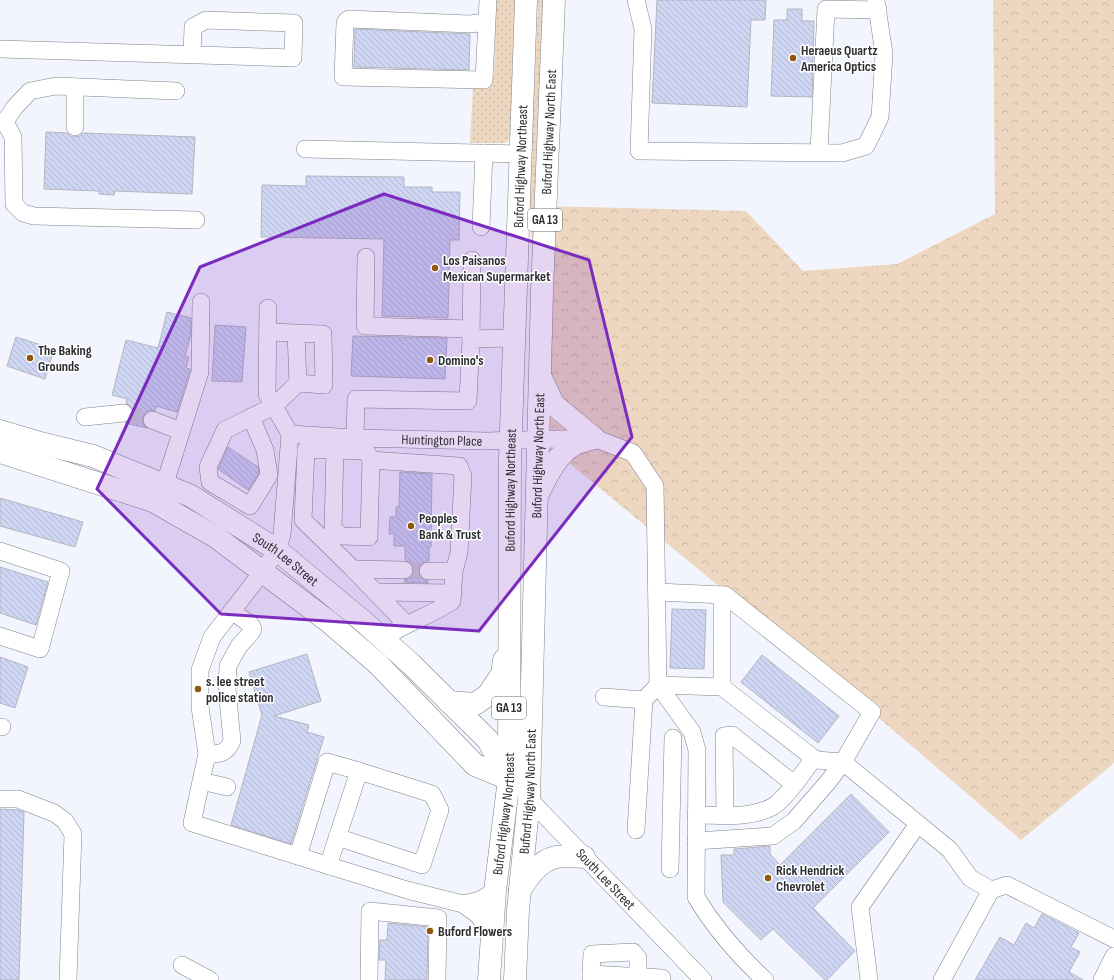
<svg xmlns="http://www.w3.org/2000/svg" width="1114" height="980" viewBox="0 0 1114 980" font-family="'Sofia Sans Condensed',sans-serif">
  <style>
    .grass { fill: url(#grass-dots) }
    .forest { fill: url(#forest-crowns) }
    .building { fill: url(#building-back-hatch); stroke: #b3b6be }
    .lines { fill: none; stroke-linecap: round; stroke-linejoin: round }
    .minor-tunnel { stroke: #cbcdd5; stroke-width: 17; stroke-dasharray: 17 8; stroke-linecap: butt }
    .minor-casing { stroke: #80828a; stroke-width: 18 }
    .major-casing { stroke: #80828a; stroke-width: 23 }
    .minor { stroke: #fff; stroke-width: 17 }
    .major { stroke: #fff; stroke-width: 22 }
    .marked { fill: #7b2cbf; fill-opacity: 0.2; stroke: #7b2cbf; stroke-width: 3; stroke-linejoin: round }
    .poi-dot { fill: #90580f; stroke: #fff; stroke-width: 1.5 }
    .labels { text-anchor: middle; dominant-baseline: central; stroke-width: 3; stroke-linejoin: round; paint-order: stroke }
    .shield { fill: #fff; stroke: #6c6d6f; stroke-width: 1 }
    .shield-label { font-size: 13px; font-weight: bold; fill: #2d2e31 }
    .poi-label { font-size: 14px; font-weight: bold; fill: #2d2e31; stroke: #fff; text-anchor: start }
    .street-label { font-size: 14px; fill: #2d2e31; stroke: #fff }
  </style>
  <defs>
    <pattern id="grass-dots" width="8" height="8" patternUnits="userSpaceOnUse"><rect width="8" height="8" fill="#eed7c1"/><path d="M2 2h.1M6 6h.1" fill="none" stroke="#ccb9a6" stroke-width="1.8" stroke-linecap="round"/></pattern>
    <pattern id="forest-crowns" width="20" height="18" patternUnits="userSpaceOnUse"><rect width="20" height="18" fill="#eed7c1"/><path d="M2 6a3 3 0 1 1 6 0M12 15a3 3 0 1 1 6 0" fill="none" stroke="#ccb9a6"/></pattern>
    <pattern id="building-back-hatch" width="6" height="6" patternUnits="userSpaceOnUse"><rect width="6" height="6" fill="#ced6f3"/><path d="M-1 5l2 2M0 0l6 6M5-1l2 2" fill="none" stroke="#b1b8d1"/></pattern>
  </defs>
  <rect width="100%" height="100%" fill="#f2f5fe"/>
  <g class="grass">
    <path d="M 496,0 L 514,0 L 515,2 L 510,137 L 507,142 L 504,143 L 470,143 L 473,87 L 492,81 L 494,76 Z"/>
    <path d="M 538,0 L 546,0 L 537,242 L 532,242 L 529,215 Z"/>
  </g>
  <path class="forest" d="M 993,0 L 1114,0 L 1114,763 L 1021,840 L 892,729 L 534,434 L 545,206 L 746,211 L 803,271 L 897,264 L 995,214 Z"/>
  <g class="building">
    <path d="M 657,0 L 766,0 L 765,20 L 751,20 L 747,107 L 652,103 Z"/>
    <path d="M 787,9 L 802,9 L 802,21 L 814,21 L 812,97 L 771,96 L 774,20 L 787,20 Z"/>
    <path d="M 355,29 L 470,34 L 469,70 L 354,67 Z"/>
    <path d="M 46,132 L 67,133 L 70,136 L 75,137 L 80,136 L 83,133 L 195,137 L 192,194 L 115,191 L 114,195 L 99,194 L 99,191 L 44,189 Z"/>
    <path d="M 306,176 L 404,177 L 404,187 L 432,187 L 432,192 L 460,192 L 459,240 L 450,240 L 448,318 L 382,316 L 384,239 L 261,237 L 262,185 L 306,186 Z"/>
    <path d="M 167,312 L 191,318 L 191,334 L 185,356 L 189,357 L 186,368 L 190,369 L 190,370 L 177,412 L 156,406 L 155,411 L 150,410 L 146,412 L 143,416 L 142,422 L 147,428 L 125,423 L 130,421 L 133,417 L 134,412 L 132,407 L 126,404 L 127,399 L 112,395 L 126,340 L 158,348 Z"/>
    <path d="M 215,325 L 246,327 L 242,382 L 212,381 Z"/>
    <path d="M 353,336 L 447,338 L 445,379 L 351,376 Z"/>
    <path d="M 16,337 L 54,349 L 45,379 L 7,366 Z"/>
    <path d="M 228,447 L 258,467 L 259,473 L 248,490 L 218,469 Z"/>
    <path d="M 400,472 L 432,474 L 431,547 L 429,547 L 429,561 L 423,563 L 419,566 L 418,571 L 420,576 L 423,580 L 428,581 L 428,583 L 404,582 L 404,580 L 409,579 L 413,575 L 414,571 L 413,566 L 409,562 L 405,560 L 405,546 L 394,546 L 394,534 L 389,534 L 390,517 L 396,517 L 396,507 L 399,507 Z"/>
    <path d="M 0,498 L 83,522 L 75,547 L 0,526 Z"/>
    <path d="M 0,567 L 48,582 L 36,625 L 0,613 Z"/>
    <path d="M 672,609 L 706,610 L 704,669 L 670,668 Z"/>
    <path d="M 307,654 L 321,701 L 274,716 L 309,725 L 307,732 L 324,737 L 291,844 L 231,825 L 262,715 L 249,672 Z"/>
    <path d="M 762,655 L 839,716 L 818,743 L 741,682 Z"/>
    <path d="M 0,657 L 28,667 L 15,708 L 0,703 Z"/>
    <path d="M 851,794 L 889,832 L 813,908 L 855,951 L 827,980 L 825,980 L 773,929 L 761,940 L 723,902 L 721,855 L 734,855 L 734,849 L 770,846 L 770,854 L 780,865 Z"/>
    <path d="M 0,809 L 18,810 L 24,812 L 19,980 L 0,980 Z"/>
    <path d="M 1042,914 L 1079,933 L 1071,947 L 1080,952 L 1069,972 L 1083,980 L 975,980 L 1000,937 L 1014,945 L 1026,923 L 1034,928 Z"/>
    <path d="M 388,923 L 428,927 L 427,980 L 385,980 L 386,960 L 379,960 L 380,940 L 387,940 Z"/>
  </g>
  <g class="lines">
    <g class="minor-tunnel">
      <path d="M 124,413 L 152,420"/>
      <path d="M 404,570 L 428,571"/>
    </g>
    <defs>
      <g id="minor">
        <path d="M 636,0 L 643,29 L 639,151 L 842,153 L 866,146 L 880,117 L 884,54 L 876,0"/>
        <path d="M 486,22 L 470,24 L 349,19 L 347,20 L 345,23 L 343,77 L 484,80 L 488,0"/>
        <path d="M 0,49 L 293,58 L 294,23 L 206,20 L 193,27 L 192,55"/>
        <path d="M 0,122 L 5,122 L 13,137 L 14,204 L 23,213 L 34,216 L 196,220"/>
        <path d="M 5,122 L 14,108 L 30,91 L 56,86 L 176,91"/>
        <path d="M 75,127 L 75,87"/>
        <path d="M 305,149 L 521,154"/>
        <path d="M 819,152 L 826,9 L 878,10"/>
        <path d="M 481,227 L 484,153"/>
        <path d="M 366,257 L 365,326 L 471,329"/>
        <path d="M 268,308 L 267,394 L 290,434 L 282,535 L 277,550 L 263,571 L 212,637 L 200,670 L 200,707 L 207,754 L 192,823 L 407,890 L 463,904 L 478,915 L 492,935"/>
        <path d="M 268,332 L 323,334 L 324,385 L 298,383 L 296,333"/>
        <path d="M 471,339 L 472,260"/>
        <path d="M 85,417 L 124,413"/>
        <path d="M 251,417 L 265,450 L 269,475 L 250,506 L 210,482 L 208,467 L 225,430 L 274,406 L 298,383"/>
        <path d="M 152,420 L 181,431"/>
        <path id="s1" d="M 290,434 L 355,438 L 487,441 L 594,438 L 633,453 L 655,486 L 658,685 L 692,732 L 697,750 L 696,897 C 714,927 739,956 765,980"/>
        <path d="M 355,438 L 356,399 L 468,401 L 471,339 L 514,338"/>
        <path d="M 335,450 L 366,451 L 371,460"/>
        <path d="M 163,484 L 167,477 L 200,372 L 201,302"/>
        <path d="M 0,551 L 61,571 L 40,649 L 0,636"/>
        <path d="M 353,569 L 404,570"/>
        <path d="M 428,571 L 454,571"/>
        <path d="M 375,592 L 453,593"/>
        <path d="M 657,592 L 725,595 L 872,712 L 843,762 L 828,782 L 794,821 L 773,836 L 696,841"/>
        <path d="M 383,639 C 404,623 431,616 452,601 L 454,571 L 459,553 L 463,476 L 459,466 L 371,460 L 369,537 L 342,536 L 333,529 L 335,450 L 306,449 L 303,520 L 353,569 L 406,624"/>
        <path d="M 722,687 L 722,595"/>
        <path d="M 604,697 L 644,700"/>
        <path d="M 0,727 L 2,727"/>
        <path d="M 207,754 C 220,754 226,754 232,741 L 227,688 L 228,666 L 239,646 L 251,633 L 253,629 L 251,625 L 232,611"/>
        <path d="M 201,781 L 227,787"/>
        <path d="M 0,799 L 18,799 L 54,813 L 65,821 L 73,834 L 68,980"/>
        <path id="s2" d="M 529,799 L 703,980"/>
        <path d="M 696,815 C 721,815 749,819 772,807 C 785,800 805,770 814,758"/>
        <path d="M 725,815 L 724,736 L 732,735 L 794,784"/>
        <path d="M 636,830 L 644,700 L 658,685 L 722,687 L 816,760 L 843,762 L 950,850 L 970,878 L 991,890 L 1007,885 L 1114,939"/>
        <path d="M 298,856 L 327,762 L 359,771"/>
        <path d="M 328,866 L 359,771 L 432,794 L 440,810 L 422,865 L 337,837"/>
        <path d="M 670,869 L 673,738"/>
        <path d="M 463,904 L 480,900 L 495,891"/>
        <path d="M 182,965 L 210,980"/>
        <path d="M 591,974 L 592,954 L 633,952 L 638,958 L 638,977"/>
        <path d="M 369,980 L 370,911 L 438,918 L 437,980"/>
        <path d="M 591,980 L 591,974 L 662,978"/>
        <path d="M 869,980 L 860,907 L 918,824"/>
        <path d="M 942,980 L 991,890"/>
        <path d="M 1102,980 L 1114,956"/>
      </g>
      <g id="major">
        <path d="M 541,378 L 554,405 L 594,438"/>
        <path id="s3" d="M 0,431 L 40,443 L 93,456 L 191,496 L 277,550 L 364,622 L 411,664 L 488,740 L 507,777"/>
        <path d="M 0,452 L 153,501 L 216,537 L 328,621 L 378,664 L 475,765 L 509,779"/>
        <path d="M 539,492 C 547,475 558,453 575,444 C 581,441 588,440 594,438"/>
        <path d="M 449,702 L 475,704 L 488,695 L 502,674 L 504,660"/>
        <path d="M 520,890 C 528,877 539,861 556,857 C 565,855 576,857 584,857"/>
        <path id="s4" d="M 489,980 L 495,891 L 509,779 L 510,459 L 526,0"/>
        <path id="s5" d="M 515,980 L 518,910 L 529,799 L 542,292 L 554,0"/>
      </g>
    </defs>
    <use href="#minor" class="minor-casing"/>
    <use href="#major" class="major-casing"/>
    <use href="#minor" class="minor"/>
    <use href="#major" class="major"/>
  </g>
  <path class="marked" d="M 384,194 L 589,260 L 632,437 L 479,631 L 221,614 L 97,489 L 200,267 Z"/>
  <g class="poi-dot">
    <circle cx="793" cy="58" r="4"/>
    <circle cx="435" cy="268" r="4"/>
    <circle cx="30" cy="358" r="4"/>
    <circle cx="430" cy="360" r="4"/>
    <circle cx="411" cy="526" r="4"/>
    <circle cx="198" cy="689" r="4"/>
    <circle cx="768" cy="878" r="4"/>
    <circle cx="430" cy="931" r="4"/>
  </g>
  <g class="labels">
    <g class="shield">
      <rect x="528" y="209" width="34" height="22" rx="3"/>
      <rect x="492" y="697" width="34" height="22" rx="3"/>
    </g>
    <g class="shield-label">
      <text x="545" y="220">GA 13</text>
      <text x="509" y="708">GA 13</text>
    </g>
    <g class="poi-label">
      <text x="801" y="50">Heraeus Quartz<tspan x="801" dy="16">America Optics</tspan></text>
      <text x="443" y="260">Los Paisanos<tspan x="443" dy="16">Mexican Supermarket</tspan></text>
      <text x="38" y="350">The Baking<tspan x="38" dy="16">Grounds</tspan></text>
      <text x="438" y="360">Domino's</text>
      <text x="419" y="518">Peoples<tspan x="419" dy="16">Bank &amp; Trust</tspan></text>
      <text x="206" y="681">s. lee street<tspan x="206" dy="16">police station</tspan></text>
      <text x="776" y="870">Rick Hendrick<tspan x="776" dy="16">Chevrolet</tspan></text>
      <text x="438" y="931">Buford Flowers</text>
    </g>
    <g class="street-label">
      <text stroke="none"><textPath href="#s5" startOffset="849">Buford Highway North East</textPath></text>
      <text stroke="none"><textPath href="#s4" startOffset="815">Buford Highway Northeast</textPath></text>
      <text stroke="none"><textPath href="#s1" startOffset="152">Huntington Place</textPath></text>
      <text stroke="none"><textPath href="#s5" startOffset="525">Buford Highway North East</textPath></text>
      <text stroke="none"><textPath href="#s4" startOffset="491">Buford Highway Northeast</textPath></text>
      <text stroke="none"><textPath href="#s3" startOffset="316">South Lee Street</textPath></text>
      <text stroke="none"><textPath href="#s5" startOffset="189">Buford Highway North East</textPath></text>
      <text stroke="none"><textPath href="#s4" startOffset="167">Buford Highway Northeast</textPath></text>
      <text stroke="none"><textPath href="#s2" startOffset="111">South Lee Street</textPath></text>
    </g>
  </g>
</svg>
